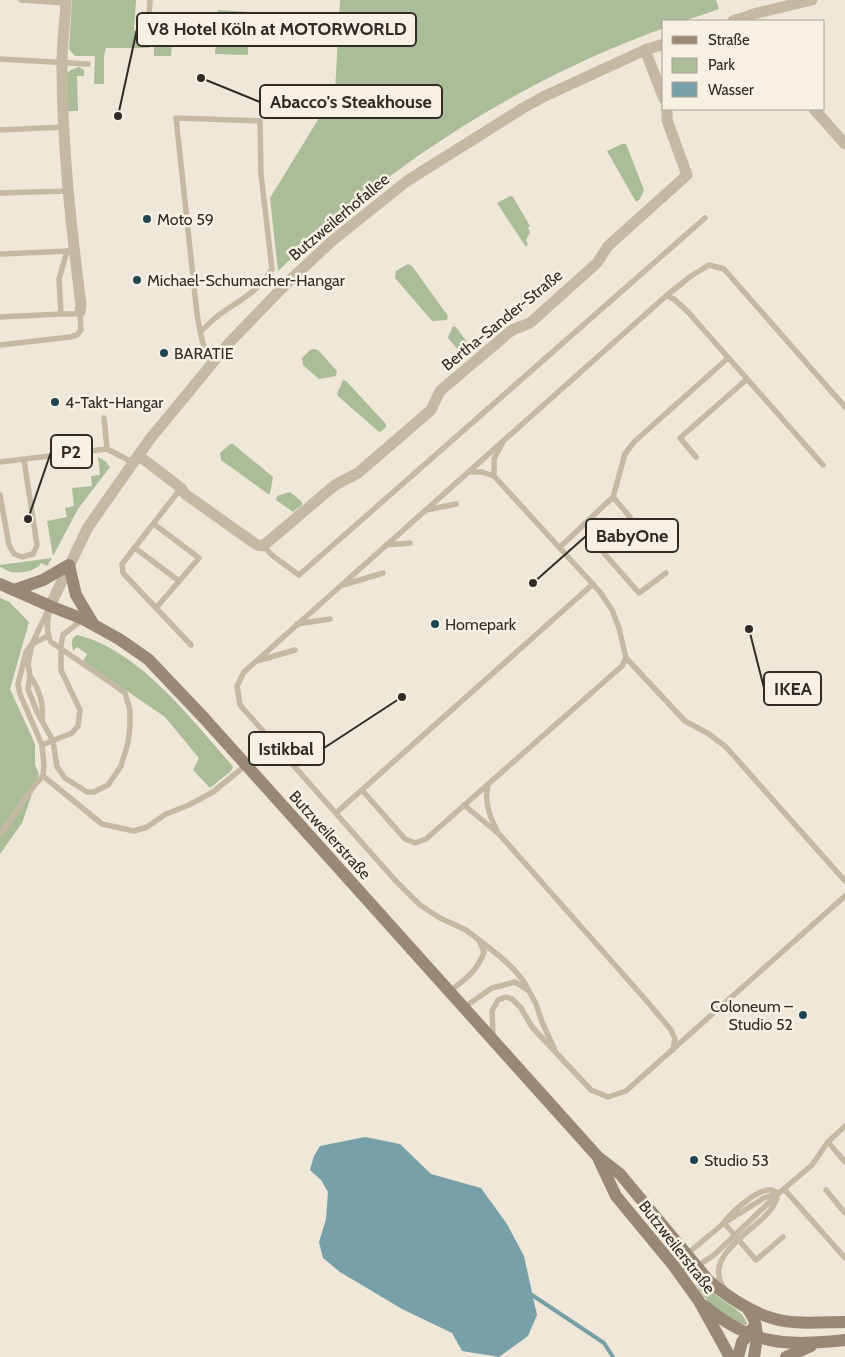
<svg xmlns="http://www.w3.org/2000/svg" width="845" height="1357" viewBox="0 0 845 1357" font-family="Cabin,sans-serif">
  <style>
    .green { fill: #abbc99 }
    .water { fill: #78a0a9 }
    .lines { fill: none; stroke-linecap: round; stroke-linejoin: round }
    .stream { stroke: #78a0a9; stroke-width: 4 }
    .lane { stroke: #c5b9a4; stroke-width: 5.5 }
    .street { stroke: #c5b9a4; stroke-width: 11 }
    .secondary { stroke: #998876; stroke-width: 12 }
    .poi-dot { fill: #1e4550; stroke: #f7f1e3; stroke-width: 2 }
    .labels { text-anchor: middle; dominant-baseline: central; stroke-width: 5; stroke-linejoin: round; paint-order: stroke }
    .street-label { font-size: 16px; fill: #322b25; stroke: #f7f1e3 }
    .poi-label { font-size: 16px; fill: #322b25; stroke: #f7f1e3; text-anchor: start }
    .leader { fill: none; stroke: #322b25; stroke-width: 2 }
    .callout-dot { fill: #322b25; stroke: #f7f1e3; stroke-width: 2 }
    .callout { fill: #f7f1e3; stroke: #322b25; stroke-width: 2 }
    .callout-label { font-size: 18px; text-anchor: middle; font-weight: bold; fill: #322b25 }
  </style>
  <rect width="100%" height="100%" fill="#efe7d7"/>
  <g class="green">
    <path d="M 72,0 L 136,0 L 134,31 L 143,31 L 143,38 L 149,39 L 149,48 L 106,48 L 104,56 L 104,84 L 94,84 L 95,56 L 75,56 L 69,49 Z"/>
    <path d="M 340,0 L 716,0 L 719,9 L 684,21 L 664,21 L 664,28 C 520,80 388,165 278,271 L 270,198 L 335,92 Z"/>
    <path d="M 218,10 L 250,12 L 249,36 L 216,35 Z"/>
    <path d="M 154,39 L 172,40 L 171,56 L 154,56 Z"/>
    <path d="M 216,42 L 248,44 L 248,55 L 215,54 Z"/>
    <path d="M 79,67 L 84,70 L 84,76 L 77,76 L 78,111 L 68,111 L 67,73 L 71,70 Z"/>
    <path d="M 622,144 L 626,144 L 644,190 L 640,199 L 636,202 L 607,151 Z"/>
    <path d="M 510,196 L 513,197 L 530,226 L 528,228 L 530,232 L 526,240 L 528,244 L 526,247 L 497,203 Z"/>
    <path d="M 408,264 L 412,266 L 448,316 L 447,320 L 432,321 L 395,278 L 396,271 Z"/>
    <path d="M 453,326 L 456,327 L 473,350 L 473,353 L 466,358 L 464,357 L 448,338 Z"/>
    <path d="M 314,349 L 318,350 L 337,371 L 336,376 L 319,379 L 303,365 L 302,358 L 310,350 Z"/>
    <path d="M 343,380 L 346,381 L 386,424 L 386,427 L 382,431 L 379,432 L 338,396 L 337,394 Z"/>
    <path d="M 230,444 L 233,444 L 273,477 L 270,494 L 268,494 L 221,460 L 220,453 Z"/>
    <path d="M 98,457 L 105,461 L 110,467 L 78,509 L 53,556 L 47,521 L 67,517 L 65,508 L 74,506 L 72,488 L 92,486 L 91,476 L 100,475 Z"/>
    <path d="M 290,492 L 302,502 L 302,505 L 293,512 L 276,500 L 277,496 Z"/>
    <path d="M 52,558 L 47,566 L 41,563 C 37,571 20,574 11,572 C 8,571 3,568 0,567 L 0,565 Z"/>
    <path d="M 0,598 L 9,602 L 29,622 L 10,689 L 35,744 L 35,765 L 39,774 L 22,823 L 0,854 Z"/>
    <path d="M 77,635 C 138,649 191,719 231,764 L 233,767 L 231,771 L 210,788 L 193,770 L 199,758 L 165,717 L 83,661 L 87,654 L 77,647 L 73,651 C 72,643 70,639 77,635 Z"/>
    <path d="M 693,1275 L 696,1275 C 702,1282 709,1289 716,1295 C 726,1304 746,1312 747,1325 C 730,1323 694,1294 693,1275 Z"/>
  </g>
  <path class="water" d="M 365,1137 L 400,1144 L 431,1174 L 481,1188 L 507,1224 L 524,1256 L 537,1315 L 528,1336 L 499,1357 L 462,1351 L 452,1333 L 402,1309 L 340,1272 L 323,1258 L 319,1242 L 326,1219 L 328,1192 L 321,1180 L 310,1170 L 314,1156 L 320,1146 Z"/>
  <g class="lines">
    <path class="stream" d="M 532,1295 L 604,1343 L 613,1357"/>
    <g class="lane">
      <path d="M 21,0 L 66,3"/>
      <path d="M 148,34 L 150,0"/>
      <path d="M 0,59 L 88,64"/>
      <path d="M 0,130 L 63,127"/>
      <path d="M 0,193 L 67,191"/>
      <path d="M 0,254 L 70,251"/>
      <path d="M 666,296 L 674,299 L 688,312 L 823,465"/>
      <path d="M 0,317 L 61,314"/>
      <path d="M 201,331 C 207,326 212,320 219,315 C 240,300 258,292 272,269 L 261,174 L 260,121 L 176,118 L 197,314 C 200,330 202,350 213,362"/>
      <path d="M 0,345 L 70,337 L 77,335 L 81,330 L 80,312 L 74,314 L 61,314 L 59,279 L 67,251"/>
      <path d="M 104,418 L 107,449"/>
      <path d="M 696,457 L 680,438 L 747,379"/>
      <path d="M 0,462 L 107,449 L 132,462"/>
      <path d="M 468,472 L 482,472 L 494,476 L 600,592 L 612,610 L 619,628 L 626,658 L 685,721 L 709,734 L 726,747 L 845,881"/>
      <path d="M 494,476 L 494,459 L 502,444"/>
      <path d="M 181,488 L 122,564 L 123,573 L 191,645"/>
      <path d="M 0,495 L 9,545 L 14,554 L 22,557 L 33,554 L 37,545 L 24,460"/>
      <path d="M 613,497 L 630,517"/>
      <path d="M 426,510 L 456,504"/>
      <path d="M 154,524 L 199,558 L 156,608"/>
      <path d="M 627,530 L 603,552 L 639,593 L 666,573"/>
      <path d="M 386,545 L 410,543"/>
      <path d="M 263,546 L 273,556 L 299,575 L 705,218"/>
      <path d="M 560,547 L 613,497 L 625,454 L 634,442 L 728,358"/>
      <path d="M 135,548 L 179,581"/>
      <path d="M 343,585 L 383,573"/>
      <path d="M 50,606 C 48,619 45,631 51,642 L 117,687 L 125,693 L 127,700 L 130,710 L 130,727 L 128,743 L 121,766 L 108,785 L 94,792 L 87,792 L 65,778 L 60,771 L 57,767 L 53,741 L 37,712 L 28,689 L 30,676 L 28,664 L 32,644 Z"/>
      <path d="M 297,624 L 330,619"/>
      <path d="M 48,636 L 32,644 L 26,652 L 18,684 L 20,694 L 42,745 L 44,766 L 43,776 L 102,824 L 134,831 L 147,827 L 166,814 L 189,805 L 213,792 L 246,765"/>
      <path d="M 257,661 L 295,650"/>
      <path d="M 30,676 C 39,689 44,704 42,720"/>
      <path d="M 42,745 L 72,733 L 78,726 L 80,710 L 61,670 L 61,645 L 63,635 L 83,619"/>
      <path d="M 488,785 C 484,801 489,816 497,830"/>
      <path d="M 362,790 L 405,839 L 415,843 L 426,839 L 622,666 L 626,658"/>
      <path d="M 464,805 L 499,834 L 645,999 L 671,1030 L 675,1039 L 673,1050"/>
      <path d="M 336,813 L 593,584"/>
      <path d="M 0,835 L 34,786 L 43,776"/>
      <path d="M 479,940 C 497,954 518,969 528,989"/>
      <path d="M 449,992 C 465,979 477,972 484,952 L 479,940 L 466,930 L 440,918 L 420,905 L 394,879 L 240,705 L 237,686 L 244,672 L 666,296 L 691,276 L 709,265 L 724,269 L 845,407"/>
      <path d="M 463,1008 L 492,988 L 515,982 L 529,991 L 536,1004 L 542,1022 L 554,1048"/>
      <path d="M 493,1036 L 492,1011 L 498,1000 L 506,997 L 512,999 L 521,1008 L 532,1027 L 591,1090 L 608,1097 L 626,1091 L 845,896"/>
      <path d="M 828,1142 L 845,1162"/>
      <path d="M 784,1189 L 845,1258"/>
      <path d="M 826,1190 L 845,1213"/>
      <path d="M 779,1193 L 764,1198 L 724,1223 L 686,1255 L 681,1261 L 678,1272 L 696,1267 L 714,1255 L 779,1193 L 812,1165 L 828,1142 L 845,1126"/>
      <path d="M 725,1221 C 733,1211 758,1188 772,1190 C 774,1191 777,1192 779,1193"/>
      <path d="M 724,1223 L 756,1260 L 783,1237"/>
      <path d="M 725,1289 C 701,1259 750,1233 767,1214 C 772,1209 775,1204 777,1198"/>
    </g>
    <g class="street">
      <path d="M 66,0 C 65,22 62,43 62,65 C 62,146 71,225 81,305 L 80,312"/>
      <path d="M 733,21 L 757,13 L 812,0"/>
      <path d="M 645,50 L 664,99"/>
      <path d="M 814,109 L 845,144"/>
      <path d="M 138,455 L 181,488 L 185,494 L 257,545 L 263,546 L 335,485 L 358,473 L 431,410 L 440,391 L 512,330 L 530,323 L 597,263 L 608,246 L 687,175 L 667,120 L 667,109"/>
      <path d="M 50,606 L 88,527 L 150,439 L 229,343 L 288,282 L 332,241 L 407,181 L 523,108 L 545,96 L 645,50 L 664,44"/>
    </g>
    <g class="secondary">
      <path d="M 0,584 L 50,606 L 83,619 L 119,639 L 148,659 L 204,718 L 598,1157 L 620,1174 L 708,1280 C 726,1296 752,1313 775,1319 C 797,1325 822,1322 845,1322"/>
      <path d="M 14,590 L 43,580 L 69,565 L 76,595 L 94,625"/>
      <path d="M 599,1160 L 616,1196 L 673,1265 L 699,1301 L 730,1357"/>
      <path d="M 705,1306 C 752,1346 787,1346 845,1340"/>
      <path d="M 747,1308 C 760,1323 757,1339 754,1357"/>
      <path d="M 738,1357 L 742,1342 L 753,1328"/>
      <path d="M 786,1357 L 811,1346"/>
    </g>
  </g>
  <g class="poi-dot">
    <circle cx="147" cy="219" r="5"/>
    <circle cx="137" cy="280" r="5"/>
    <circle cx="164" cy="353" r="5"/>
    <circle cx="55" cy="402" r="5"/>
    <circle cx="435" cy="624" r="5"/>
    <circle cx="803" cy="1015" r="5"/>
    <circle cx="694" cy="1160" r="5"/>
  </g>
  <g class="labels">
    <g class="street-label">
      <text transform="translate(339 217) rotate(-40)">Butzweilerhofallee</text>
      <text transform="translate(502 320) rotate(-39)">Bertha-Sander-Straße</text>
      <text transform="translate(330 835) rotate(48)">Butzweilerstraße</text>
      <text transform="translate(677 1247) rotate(52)">Butzweilerstraße</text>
    </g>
    <g class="poi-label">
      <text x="157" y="219">Moto 59</text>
      <text x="147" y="280">Michael-Schumacher-Hangar</text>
      <text x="174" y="353">BARATIE</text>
      <text x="65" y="402">4-Takt-Hangar</text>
      <text x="445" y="624">Homepark</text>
      <text x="793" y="1006" text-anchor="end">Coloneum –<tspan x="793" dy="18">Studio 52</tspan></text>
      <text x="704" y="1160">Studio 53</text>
    </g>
  </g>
  <path class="leader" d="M118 116L137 29M201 78L260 102M28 519L51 452M533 583L586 536M749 629L764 688M402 697L324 748"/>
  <g class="callout-dot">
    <circle cx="118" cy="116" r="5"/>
    <circle cx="201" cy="78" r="5"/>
    <circle cx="28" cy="519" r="5"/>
    <circle cx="533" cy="583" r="5"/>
    <circle cx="749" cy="629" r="5"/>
    <circle cx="402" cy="697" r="5"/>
  </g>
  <g class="callout">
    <rect x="137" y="13" width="279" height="33" rx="5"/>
    <rect x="260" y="85" width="182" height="33" rx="5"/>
    <rect x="51" y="435" width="41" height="33" rx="5"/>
    <rect x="586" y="519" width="92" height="33" rx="5"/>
    <rect x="764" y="672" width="57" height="33" rx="5"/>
    <rect x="249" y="732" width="75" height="33" rx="5"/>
  </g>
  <g class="callout-label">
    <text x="277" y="35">V8 Hotel Köln at MOTORWORLD</text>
    <text x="351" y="108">Abacco's Steakhouse</text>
    <text x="71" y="458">P2</text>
    <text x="632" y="542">BabyOne</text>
    <text x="793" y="695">IKEA</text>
    <text x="286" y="755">Istikbal</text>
  </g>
  <rect x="662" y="20" width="162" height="90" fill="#f7f1e3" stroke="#a8a297"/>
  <rect x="672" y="36" width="25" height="8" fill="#998876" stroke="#a8a297"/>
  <text x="708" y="45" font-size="15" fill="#322b25">Straße</text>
  <rect x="672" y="58" width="25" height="15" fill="#abbc99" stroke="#a8a297"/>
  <text x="708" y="70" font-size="15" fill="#322b25">Park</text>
  <rect x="672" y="82" width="25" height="15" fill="#78a0a9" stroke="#a8a297"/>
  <text x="708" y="95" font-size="15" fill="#322b25">Wasser</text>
</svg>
